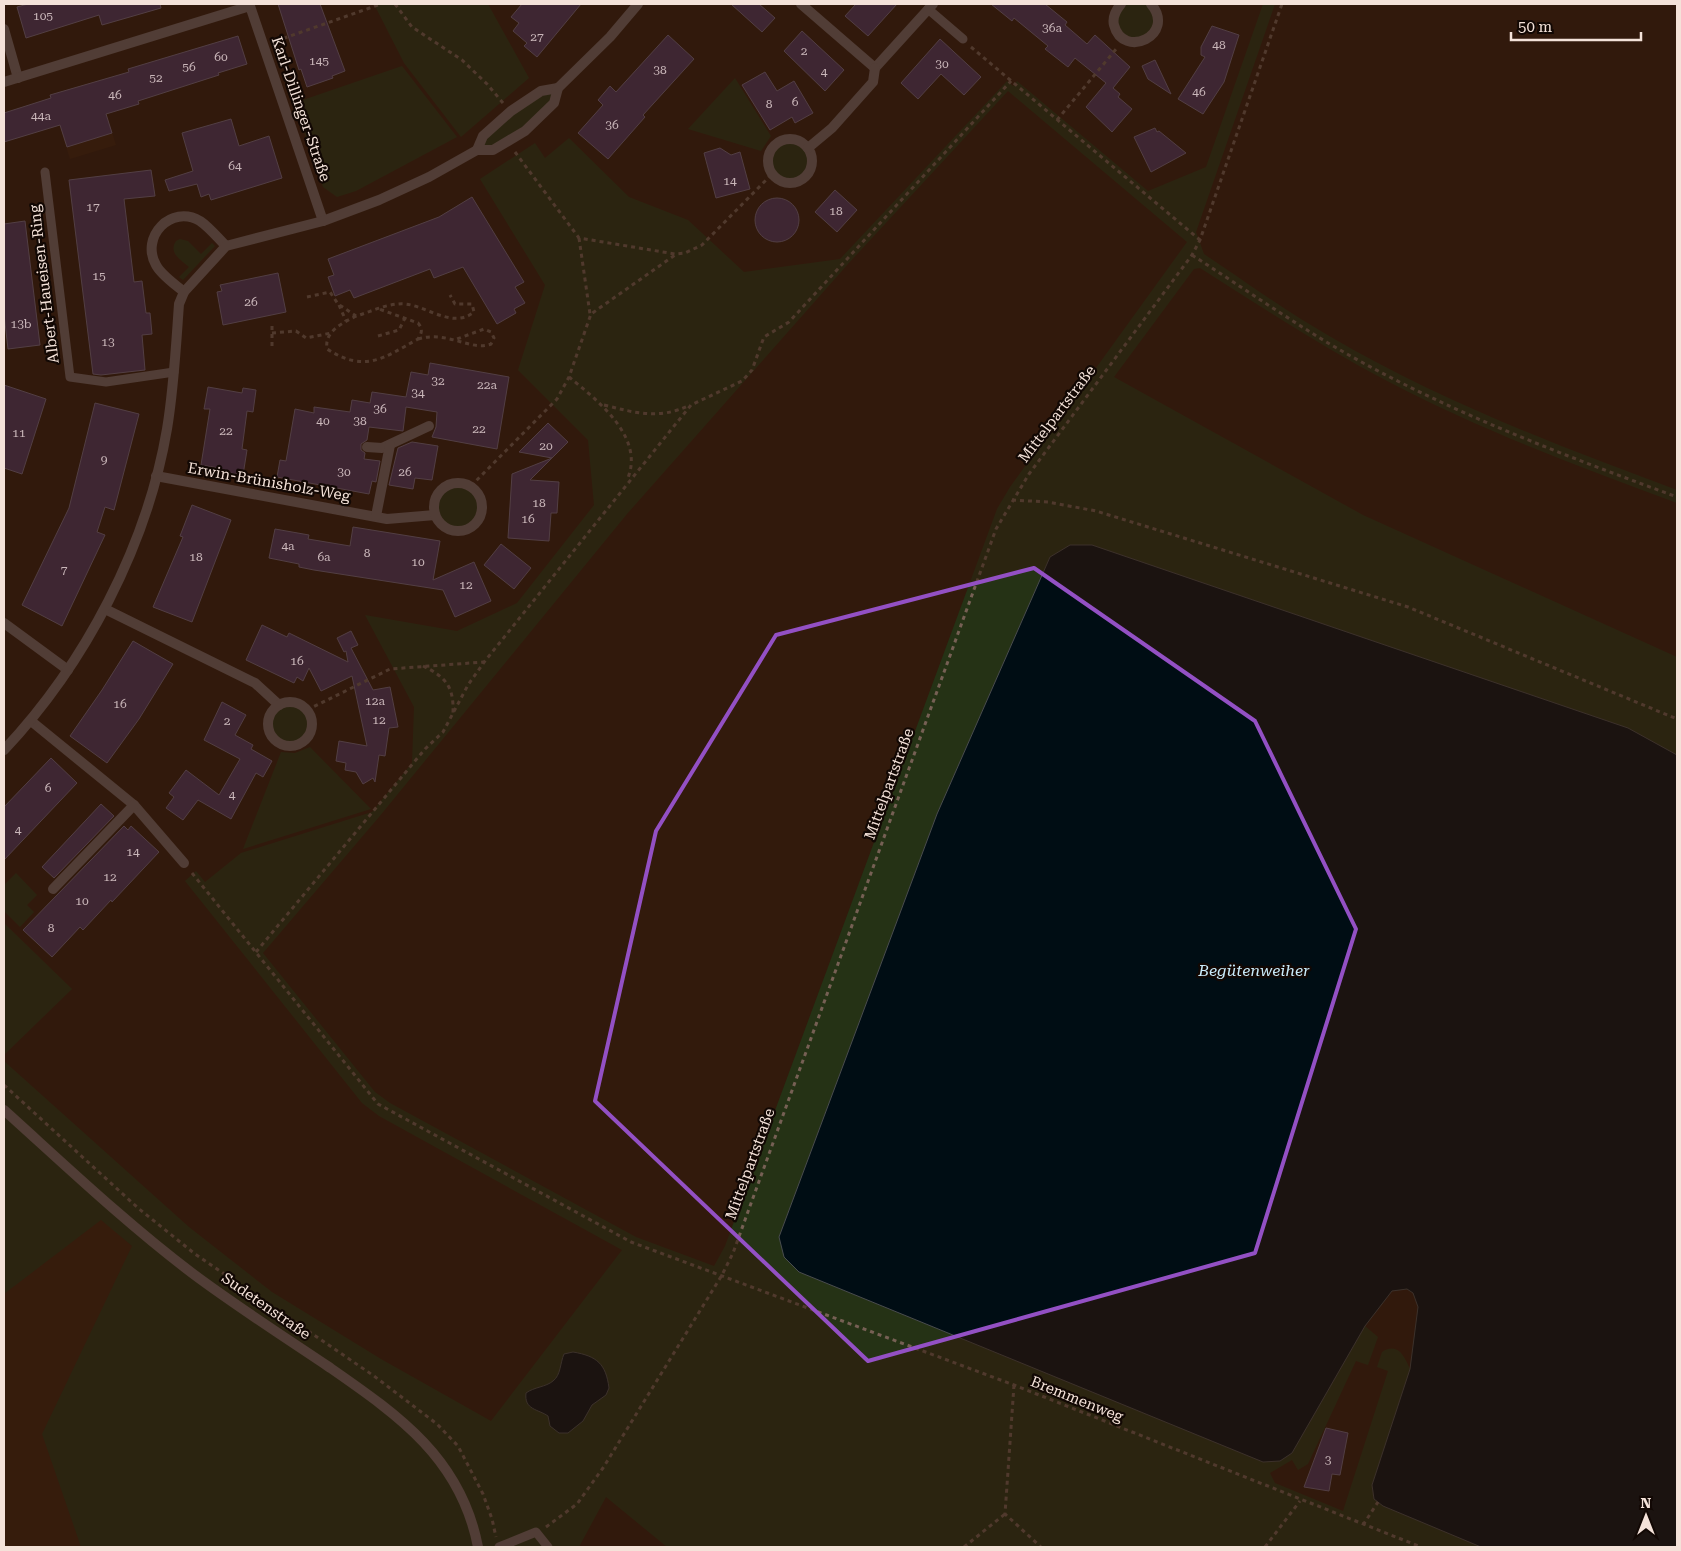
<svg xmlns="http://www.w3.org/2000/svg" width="1681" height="1551" viewBox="0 0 1681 1551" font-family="'Roboto Serif',serif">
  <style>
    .built { fill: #3d1f0d }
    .green { fill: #253215; fill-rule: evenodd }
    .water { fill: #000d14; stroke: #494d4f }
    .building { fill: #4e355f; stroke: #7a6b86 }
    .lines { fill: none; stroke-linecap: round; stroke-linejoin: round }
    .path { stroke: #766054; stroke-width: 3; stroke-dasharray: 4 4; stroke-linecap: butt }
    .service { stroke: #786868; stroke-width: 9 }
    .minor { stroke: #786868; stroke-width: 10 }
    .marked { fill: none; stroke: #9350c4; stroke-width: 4; stroke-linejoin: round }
    .labels { text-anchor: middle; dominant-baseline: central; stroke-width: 4.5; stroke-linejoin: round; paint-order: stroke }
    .number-label { font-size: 12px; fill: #cab7ba }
    .street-label { font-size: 15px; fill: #f4e2d9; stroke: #120804 }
    .water-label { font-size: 16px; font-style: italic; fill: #c9ebfb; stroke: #120804 }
  </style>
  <rect width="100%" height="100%" fill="#321a0c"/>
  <g class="built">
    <path d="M 96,81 L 116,145 L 70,159 L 50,95 Z"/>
    <path d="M 4,1131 L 132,1246 L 457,1547 L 4,1547 Z"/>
  </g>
  <g class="green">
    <path d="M 374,4 L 488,4 L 529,78 L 461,137 L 404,63 Z"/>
    <path d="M 1121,4 L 1151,4 L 1155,9 L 1151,37 L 1124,39 L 1114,15 Z"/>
    <path d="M 1263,4 L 1275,4 L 1196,232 L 1204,254 C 1246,282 1287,312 1331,337 C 1440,401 1559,446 1677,490 L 1677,503 C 1580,467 1483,431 1391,383 C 1325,349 1263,308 1200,268 L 1194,269 L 1114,377 L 1363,515 L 1677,657 L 1677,755 L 1628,728 L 1092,545 L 1070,545 L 1050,557 L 937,814 L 779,1237 L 785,1257 L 799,1272 L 1263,1462 L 1292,1453 L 1365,1326 L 1378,1337 L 1368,1365 L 1356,1361 L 1308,1464 L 1298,1470 L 1292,1460 L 1270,1473 L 1275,1483 L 1343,1511 L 1388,1371 L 1377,1367 L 1382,1352 C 1398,1342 1404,1356 1410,1369 L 1372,1485 L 1374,1499 L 1383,1506 L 1481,1547 L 667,1547 L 606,1497 L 579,1547 L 81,1547 L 42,1434 L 132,1246 L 101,1220 L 4,1294 L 4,1061 L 189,1227 L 272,1292 L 381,1359 L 491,1421 L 622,1250 L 379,1116 L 362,1103 L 185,881 L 196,871 L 205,882 L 241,853 L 372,812 L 412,763 L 414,707 L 365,615 L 457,631 L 517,603 L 594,505 L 588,440 L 518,370 L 545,285 L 480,179 L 535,143 L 545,158 L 569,138 L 629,197 L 688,220 L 744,272 L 840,259 L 1007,81 L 1013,86 L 1017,81 L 1148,191 L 1206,167 ZM 1008,91 L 1187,242 L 1010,487 L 997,509 L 725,1246 L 714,1266 L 636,1237 L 390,1103 L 375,1092 L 263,953 L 379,817 L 627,514 L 848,264 Z"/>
    <path d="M 402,66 L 457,137 L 356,191 L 337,197 L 323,187 L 294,103 Z"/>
    <path d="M 735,78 L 771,136 L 761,151 L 688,129 Z"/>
    <path d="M 558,88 L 554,103 L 493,150 L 477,150 L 511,111 Z"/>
    <circle cx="790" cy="161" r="22"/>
    <path d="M 180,239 L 188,241 L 201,254 L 212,243 L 215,246 L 183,280 L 179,277 L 189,267 C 181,260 168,253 176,241 Z"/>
    <circle cx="458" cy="507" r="24"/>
    <circle cx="290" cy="724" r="22"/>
    <path d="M 310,747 L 371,809 L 243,849 L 281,752 L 295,753 Z"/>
    <path d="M 16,873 L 37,895 L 27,905 L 34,912 L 20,927 L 4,911 L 4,885 Z"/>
    <path d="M 4,923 L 72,989 L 4,1055 Z"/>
  </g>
  <g class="water">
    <path d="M 1070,545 L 1092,545 L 1628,728 L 1677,755 L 1677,1547 L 1481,1547 L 1383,1506 L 1374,1499 L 1372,1485 L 1410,1369 L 1418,1307 L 1413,1293 L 1407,1289 L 1392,1291 L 1365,1326 L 1292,1453 L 1280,1461 L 1263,1462 L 799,1272 L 784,1257 L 779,1237 L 937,814 L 1050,557 Z"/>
    <path d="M 573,1352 C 597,1356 606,1364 609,1388 L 606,1395 L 592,1405 L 583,1421 L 568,1433 L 559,1433 L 550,1426 L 548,1416 C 538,1409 524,1410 526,1393 C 534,1387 546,1387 553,1381 C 561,1375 560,1363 564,1354 Z"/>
  </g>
  <g class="building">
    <path d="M 28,4 L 160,4 L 161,8 L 102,25 L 99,15 L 26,38 L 17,7 Z"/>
    <path d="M 278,4 L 320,4 L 345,71 L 332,76 L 333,78 L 307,87 L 301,69 L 299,70 Z"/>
    <path d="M 522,4 L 581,4 L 537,57 L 524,46 L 527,43 L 513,31 L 519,23 L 511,17 Z"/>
    <path d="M 731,4 L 759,4 L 775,18 L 762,32 Z"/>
    <path d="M 856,4 L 897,4 L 868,36 L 845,16 Z"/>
    <path d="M 991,4 L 1045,4 L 1067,22 L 1065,25 L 1087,44 L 1095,35 L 1130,67 L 1113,88 L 1120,94 L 1118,97 L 1132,109 L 1112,132 L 1086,107 L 1106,83 L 1075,58 L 1068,67 L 1045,49 L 1048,46 L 1014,18 L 1012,21 Z"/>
    <path d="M 1212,26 L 1239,35 L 1224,82 L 1203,114 L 1178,99 L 1205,57 L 1201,55 L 1201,47 Z"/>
    <path d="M 802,31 L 844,70 L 825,91 L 784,51 Z"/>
    <path d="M 668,35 L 694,59 L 643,115 L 645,117 L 608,159 L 578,133 L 603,105 L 598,100 L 610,86 L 616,92 Z"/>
    <path d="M 238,36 L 247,64 L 218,73 L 219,75 L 138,101 L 139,104 L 106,114 L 112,133 L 67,147 L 60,125 L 4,142 L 4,113 L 51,98 L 50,95 L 129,72 L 128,69 Z"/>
    <path d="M 940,39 L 981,77 L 964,95 L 941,74 L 918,99 L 901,83 Z"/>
    <path d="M 1155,60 L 1171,94 L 1148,79 L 1142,66 Z"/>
    <path d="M 765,72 L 777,91 L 794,81 L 813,113 L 795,123 L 792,117 L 770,130 L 742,85 Z"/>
    <path d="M 231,119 L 239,146 L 269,136 L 282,178 L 211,200 L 209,194 L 201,197 L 197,184 L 169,191 L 165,180 L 193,171 L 182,133 Z"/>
    <path d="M 1155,128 L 1157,132 L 1159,131 L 1186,153 L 1151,172 L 1134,137 Z"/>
    <path d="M 720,148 L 731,155 L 740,152 L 750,189 L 716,198 L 704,153 Z"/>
    <path d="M 151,170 L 155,196 L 124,199 L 134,282 L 142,281 L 146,313 L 150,313 L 152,334 L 142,335 L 145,370 L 101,375 L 93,374 L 69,180 Z"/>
    <path d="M 835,190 L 857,210 L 837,232 L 815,212 Z"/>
    <path d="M 472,197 L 524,282 L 515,287 L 525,303 L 514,309 L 516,313 L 497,324 L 463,267 L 434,278 L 430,269 L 354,298 L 350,290 L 335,296 L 328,277 L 334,275 L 328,259 L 439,217 Z"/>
    <circle cx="777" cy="220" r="22"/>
    <path d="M 25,221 L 40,345 L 8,349 L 4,314 L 4,224 Z"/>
    <path d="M 278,273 L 286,312 L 223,325 L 217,292 L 222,291 L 220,285 Z"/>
    <path d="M 430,363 L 509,377 L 497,449 L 432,437 L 436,427 L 437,412 L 406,407 L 403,431 L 369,427 L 367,440 L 361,444 L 361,450 L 365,453 L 364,459 L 380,461 L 376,482 L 372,481 L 369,494 L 277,477 L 280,460 L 286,461 L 295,409 L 314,413 L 314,407 L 350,412 L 352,400 L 370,403 L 372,392 L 406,397 L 411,372 L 428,375 Z"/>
    <path d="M 4,385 L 46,399 L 22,474 L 4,468 Z"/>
    <path d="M 208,387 L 242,393 L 243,388 L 256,390 L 253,412 L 247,411 L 242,449 L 247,450 L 243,475 L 219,471 L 219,468 L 201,465 L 210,409 L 204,409 Z"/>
    <path d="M 95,403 L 139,414 L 114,510 L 105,507 L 97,532 L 105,535 L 62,626 L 22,605 L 69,508 Z"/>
    <path d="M 548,423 L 568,442 L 530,480 L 559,482 L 557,513 L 551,513 L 549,541 L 508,538 L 512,474 L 552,458 L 519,452 Z"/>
    <path d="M 412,442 L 438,446 L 432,480 L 415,478 L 413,489 L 389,485 L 398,448 Z"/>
    <path d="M 192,505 L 231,520 L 192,622 L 153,607 L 183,537 L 180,536 Z"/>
    <path d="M 353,527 L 440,541 L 433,580 L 474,562 L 491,601 L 455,617 L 443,590 L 314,570 L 299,567 L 299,564 L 269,558 L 275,529 L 309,535 L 308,539 L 350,546 Z"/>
    <path d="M 501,544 L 531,568 L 514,589 L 484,565 Z"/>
    <path d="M 262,625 L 287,637 L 289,633 L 348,662 L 346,651 L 344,652 L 337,638 L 351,631 L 358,645 L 351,648 L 373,690 L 390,687 L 398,727 L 389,728 L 385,756 L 379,755 L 375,782 L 373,778 L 363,784 L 356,772 L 345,770 L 346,763 L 336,761 L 339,741 L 367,746 L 352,676 L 321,691 L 309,668 L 303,681 L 297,677 L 294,683 L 246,660 Z"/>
    <path d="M 133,641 L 173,664 L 139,719 L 107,763 L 70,736 L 102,690 Z"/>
    <path d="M 222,702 L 246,715 L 235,735 L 253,745 L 251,749 L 272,761 L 263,777 L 256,773 L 231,819 L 198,800 L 183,820 L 166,808 L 174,797 L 169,793 L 186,770 L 219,795 L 240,759 L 204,740 Z"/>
    <path d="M 51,758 L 77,783 L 4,860 L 4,807 Z"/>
    <path d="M 101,804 L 114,816 L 54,878 L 42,867 Z"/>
    <path d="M 124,826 L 128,830 L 131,826 L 159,852 L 112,902 L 111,900 L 83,930 L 80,927 L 52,957 L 23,930 Z"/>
    <path d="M 1326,1428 L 1348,1433 L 1340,1475 L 1332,1474 L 1329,1491 L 1304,1487 Z"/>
  </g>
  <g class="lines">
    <g class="path">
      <path d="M 395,4 L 412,27 L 462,60 L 487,84 L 503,103"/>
      <path d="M 276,41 L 381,4"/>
      <path d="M 971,47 L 1200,240"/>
      <path d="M 1057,120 L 1117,48"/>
      <path d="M 515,152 L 579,238 L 675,254 L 685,253 L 702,245 L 772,174"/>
      <path d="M 579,238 L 590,314"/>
      <path d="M 1192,255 C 1237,284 1282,315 1328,343 C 1438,408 1558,453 1677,497"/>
      <path d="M 307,297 L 330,292 L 338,304 L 356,316 C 370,312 384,305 398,304 C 422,301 451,331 474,312 L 472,304 L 455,304 L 450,295"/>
      <path d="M 339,305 L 346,321"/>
      <path d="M 356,316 C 343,323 324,331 327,349 C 365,373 382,359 418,339 C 422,333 423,329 418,323 L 379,309"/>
      <path d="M 272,326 L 272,349"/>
      <path d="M 272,333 L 296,331 L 306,338 L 331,333"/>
      <path d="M 378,336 L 399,330 L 405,318"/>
      <path d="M 418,339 C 447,330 472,352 491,344 L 494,338 L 491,332 L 484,329 L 457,339"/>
      <path d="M 569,377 C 598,401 646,438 627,480"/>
      <path d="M 604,405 C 636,413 659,420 690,405"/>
      <path d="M 471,486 L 557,399 L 569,377 L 591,314 L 675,255"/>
      <path d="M 1012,500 L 1048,502 L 1096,511 L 1408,607 L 1677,719"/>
      <path d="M 423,666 C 446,677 454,687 453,713"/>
      <path d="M 307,710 L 390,669 L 484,662"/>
      <path d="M 192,873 L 378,1104 L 631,1242 L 1014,1385 L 1421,1547"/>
      <path d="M 256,952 L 425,749 L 443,732 L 468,685 L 485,661 L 691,405 L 742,381 L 752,370 L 764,337 L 789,322 L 1011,81"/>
      <path d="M 4,1085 L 138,1208 L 195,1254 L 374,1376 L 437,1424 L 458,1446 L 483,1494 L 492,1519 L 496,1537"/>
      <path d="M 1014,1385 L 1005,1514 L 1041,1547"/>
      <path d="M 1363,1525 L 1378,1502"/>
      <path d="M 546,1527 L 577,1504 L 603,1468 L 722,1275 L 733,1253 L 996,529 L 1029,474 L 1192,255 L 1200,240 L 1282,4"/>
      <path d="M 964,1547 L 1005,1514"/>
      <path d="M 1265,1547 L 1300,1501"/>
    </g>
    <g class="service">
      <path d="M 928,9 L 963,39"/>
      <path d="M 45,172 L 70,377 L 106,382 L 174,372"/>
      <path d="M 499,1547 L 536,1532 L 548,1547"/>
    </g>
    <g class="minor">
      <path d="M 801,4 L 875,68 L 933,4"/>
      <path d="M 1121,4 C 1116,10 1112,17 1114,25 C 1123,60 1177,35 1151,4"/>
      <path d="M 4,29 L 18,78"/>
      <path d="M 4,82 L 250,6 L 323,221"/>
      <circle cx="790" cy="161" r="22"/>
      <path d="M 808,148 L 832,128 L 873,82 L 875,68"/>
      <path d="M 477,150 L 483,136 L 511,111 L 541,91 L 558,88"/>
      <path d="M 184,292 C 176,285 161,275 156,265 C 140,237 171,204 200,221 C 209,227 218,238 226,246"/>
      <path d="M 367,447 L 382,448 L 429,426"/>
      <path d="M 156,476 L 387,519 L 435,515"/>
      <circle cx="458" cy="507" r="24"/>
      <path d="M 376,516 L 390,445"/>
      <path d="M 105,609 L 255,683 L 279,705"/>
      <path d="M 4,623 L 68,670"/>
      <circle cx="290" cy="724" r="22"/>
      <path d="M 31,721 L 134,805 L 184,863"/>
      <path d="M 4,750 C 85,664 147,546 167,429 C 174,387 176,345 179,304 L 184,292 L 226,246 L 323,221 L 379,200 L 429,177 L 477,150 L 493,150 L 525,131 L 554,103 L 558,88 L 610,37 L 638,4"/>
      <path d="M 53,889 L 134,805"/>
      <path d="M 4,1110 C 65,1165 126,1223 192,1273 C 236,1306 283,1336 329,1367 C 398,1415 461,1458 478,1547"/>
    </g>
  </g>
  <path d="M0 0H1681V1551H0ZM 1034,568 L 1255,721 L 1356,929 L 1255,1253 L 868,1361 L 595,1101 L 656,831 L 776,635 Z" fill="#321a0c" fill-opacity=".55" fill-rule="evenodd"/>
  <path class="marked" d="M 1034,568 L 1255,721 L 1356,929 L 1255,1253 L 868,1361 L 595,1101 L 656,831 L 776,635 Z"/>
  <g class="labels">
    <g class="number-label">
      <text x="43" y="16">105</text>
      <text x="1052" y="28">36a</text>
      <text x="537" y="37">27</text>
      <text x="1219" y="45">48</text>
      <text x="804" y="51">2</text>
      <text x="221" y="57">60</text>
      <text x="319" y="61">145</text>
      <text x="942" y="64">30</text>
      <text x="189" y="67">56</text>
      <text x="660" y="70">38</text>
      <text x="824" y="72">4</text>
      <text x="156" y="78">52</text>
      <text x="1199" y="92">46</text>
      <text x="115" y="95">46</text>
      <text x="795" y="102">6</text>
      <text x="769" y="104">8</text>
      <text x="41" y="116">44a</text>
      <text x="612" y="125">36</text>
      <text x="235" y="166">64</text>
      <text x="730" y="181">14</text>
      <text x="93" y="207">17</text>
      <text x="836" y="211">18</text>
      <text x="99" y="276">15</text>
      <text x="251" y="302">26</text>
      <text x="21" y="324">13b</text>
      <text x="108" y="342">13</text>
      <text x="438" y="381">32</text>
      <text x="487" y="385">22a</text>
      <text x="418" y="393">34</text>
      <text x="380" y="409">36</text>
      <text x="323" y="421">40</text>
      <text x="360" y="421">38</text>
      <text x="479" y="429">22</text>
      <text x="226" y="431">22</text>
      <text x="19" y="433">11</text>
      <text x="546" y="446">20</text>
      <text x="104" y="460">9</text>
      <text x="344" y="472">30</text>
      <text x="405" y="472">26</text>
      <text x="539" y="503">18</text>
      <text x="528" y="519">16</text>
      <text x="288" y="546">4a</text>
      <text x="367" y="553">8</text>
      <text x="196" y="557">18</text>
      <text x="324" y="557">6a</text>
      <text x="418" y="562">10</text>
      <text x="64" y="570">7</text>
      <text x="466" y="585">12</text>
      <text x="297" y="661">16</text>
      <text x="375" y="701">12a</text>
      <text x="120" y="704">16</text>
      <text x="379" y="720">12</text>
      <text x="227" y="721">2</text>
      <text x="48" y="788">6</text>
      <text x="232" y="795">4</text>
      <text x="18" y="830">4</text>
      <text x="133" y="852">14</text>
      <text x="110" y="877">12</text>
      <text x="82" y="901">10</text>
      <text x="51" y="928">8</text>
      <text x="1328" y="1460">3</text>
    </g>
    <g class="street-label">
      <text transform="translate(301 109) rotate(71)">Karl-Dillinger-Straße</text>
      <text transform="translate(44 284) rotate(-97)">Albert-Haueisen-Ring</text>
      <text transform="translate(1057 414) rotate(-53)">Mittelpartstraße</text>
      <text transform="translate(269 482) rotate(10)">Erwin-Brünisholz-Weg</text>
      <text transform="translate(889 784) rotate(-70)">Mittelpartstraße</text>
      <text transform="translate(750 1164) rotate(-70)">Mittelpartstraße</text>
      <text transform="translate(266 1306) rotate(35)">Sudetenstraße</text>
      <text transform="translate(1077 1399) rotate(22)">Bremmenweg</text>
    </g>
    <g class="water-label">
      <text x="1254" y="970">Begütenweiher</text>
    </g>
  </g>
  <rect width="1681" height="1551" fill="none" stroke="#f4e2d9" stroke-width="10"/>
  <g transform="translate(1646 1516)" stroke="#120804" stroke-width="4" paint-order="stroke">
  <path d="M0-4L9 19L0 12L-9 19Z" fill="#f4e2d9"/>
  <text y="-8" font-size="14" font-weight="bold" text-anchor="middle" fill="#f4e2d9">N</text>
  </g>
  <path d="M1511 32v8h130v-8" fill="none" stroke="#f4e2d9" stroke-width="2.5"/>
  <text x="1518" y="32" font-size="15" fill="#f4e2d9" stroke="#120804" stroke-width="4" paint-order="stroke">50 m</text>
</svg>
